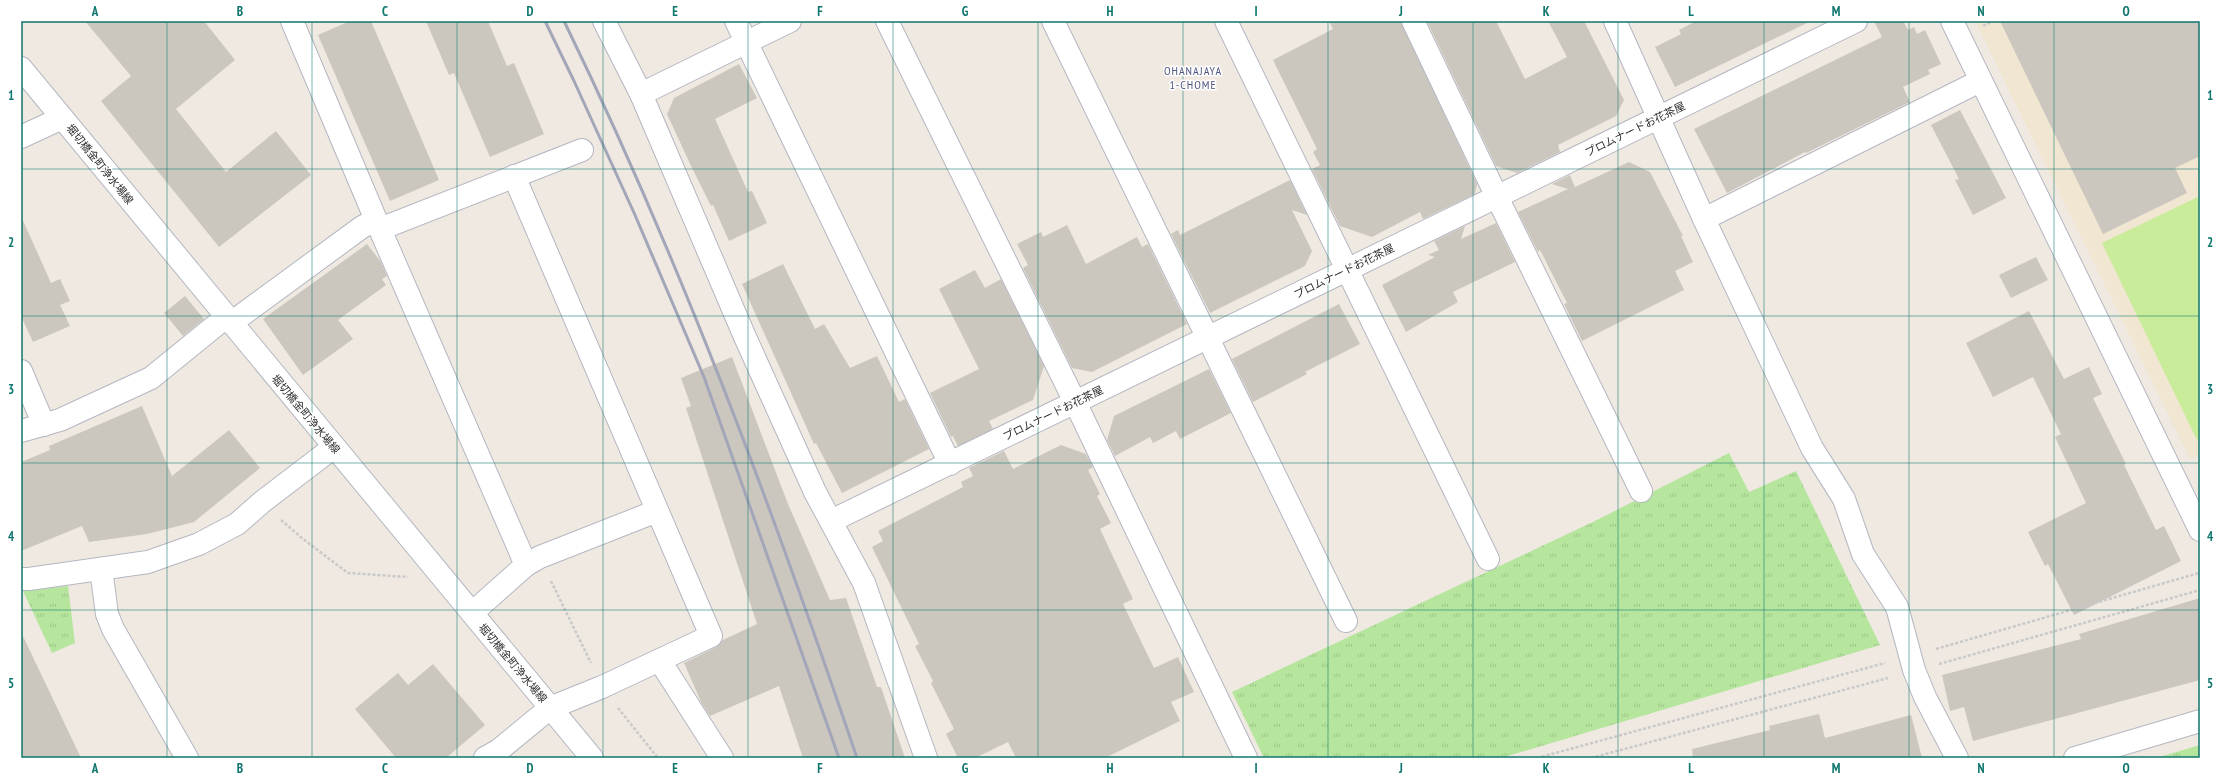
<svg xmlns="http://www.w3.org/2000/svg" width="2221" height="779" viewBox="0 0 2221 779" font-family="'PT Sans Narrow','Noto Sans JP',sans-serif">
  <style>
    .education { fill: #f0e6d1 }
    .park { fill: url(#park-tufts) }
    .pitch { fill: #c9ec9a }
    .building { fill: #cbc7bf }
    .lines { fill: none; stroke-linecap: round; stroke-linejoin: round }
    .minor-casing { stroke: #b4b7c1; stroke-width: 24 }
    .path { stroke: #c9c9c9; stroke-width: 2.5; stroke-dasharray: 3 2; stroke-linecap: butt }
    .minor { stroke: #fff; stroke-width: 22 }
    .rail { stroke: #a3a6b8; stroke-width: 3 }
    .grid { fill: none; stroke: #0f766e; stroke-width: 1; stroke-opacity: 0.55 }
    .labels { text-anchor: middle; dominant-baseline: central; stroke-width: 3; stroke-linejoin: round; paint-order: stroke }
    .street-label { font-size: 11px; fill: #2e2e2e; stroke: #fff }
    .neighbourhood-label { font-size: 12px; letter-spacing: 1px; fill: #4d5680; stroke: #fff }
    .neatline { fill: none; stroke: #0f766e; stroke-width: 1.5 }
    .grid-label { font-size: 13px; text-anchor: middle; font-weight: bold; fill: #0f766e }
  </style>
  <defs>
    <pattern id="park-tufts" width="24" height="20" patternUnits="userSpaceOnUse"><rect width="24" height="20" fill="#b6e59e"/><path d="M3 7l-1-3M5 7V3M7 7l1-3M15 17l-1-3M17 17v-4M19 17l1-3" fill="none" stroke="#9dc588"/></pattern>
  </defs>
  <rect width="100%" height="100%" fill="#efe9e1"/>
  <path class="education" d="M 1975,21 L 2200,21 L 2200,454 L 2190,459 Z"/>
  <g class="park">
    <path d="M 1729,453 L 1749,492 L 1796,471 L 1880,645 L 1501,758 L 1264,758 L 1232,692 L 1597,520 Z"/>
    <path d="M 68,586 L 75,643 L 52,653 L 23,591 Z"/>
    <path d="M 2200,745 L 2200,758 L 2156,758 Z"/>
  </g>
  <path class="pitch" d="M 2200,196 L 2200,438 L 2197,440 L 2102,243 Z"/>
  <g class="building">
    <path d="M 85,21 L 204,21 L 235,60 L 176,109 L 226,172 L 276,131 L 311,175 L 219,247 L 101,101 L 131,76 Z"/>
    <path d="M 350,21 L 371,21 L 439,180 L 390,201 L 318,35 Z"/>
    <path d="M 426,21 L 488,21 L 507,66 L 514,63 L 544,134 L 490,157 L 454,73 L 449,75 Z"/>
    <path d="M 1329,21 L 1401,21 L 1477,184 L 1475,194 L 1423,219 L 1420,212 L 1372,237 L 1340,226 L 1312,169 L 1320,165 L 1313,152 L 1317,149 L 1273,60 L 1333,29 Z"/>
    <path d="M 1427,21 L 1496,21 L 1525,79 L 1567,57 L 1548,21 L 1584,21 L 1624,100 L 1616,116 L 1558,145 L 1560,152 L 1517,173 L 1496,166 Z"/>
    <path d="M 1696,21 L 1811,21 L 1675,87 L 1655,47 L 1681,34 L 1679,30 Z"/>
    <path d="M 1874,21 L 1903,21 L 1908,30 L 1914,27 L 1917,34 L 1925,30 L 1941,64 L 1928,70 L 1930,74 L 1903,87 L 1910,102 L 1806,153 L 1805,152 L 1727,193 L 1694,129 L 1882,37 Z"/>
    <path d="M 2000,21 L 2200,21 L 2200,156 L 2175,168 L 2187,193 L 2103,234 Z"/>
    <path d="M 739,64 L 757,98 L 715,119 L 748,192 L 752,191 L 767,223 L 729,241 L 713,205 L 711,206 L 692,168 L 667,114 L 674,98 Z"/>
    <path d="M 1960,110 L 2006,198 L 1973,215 L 1955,180 L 1959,179 L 1931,125 Z"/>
    <path d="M 1629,162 L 1650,172 L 1683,236 L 1681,236 L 1693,262 L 1675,271 L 1684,290 L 1582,341 L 1564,304 L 1567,303 L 1540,250 L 1538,252 L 1518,212 L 1568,189 L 1552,184 L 1570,175 L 1575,187 Z"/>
    <path d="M 1290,180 L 1307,215 L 1292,210 L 1312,251 L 1305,266 L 1210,313 L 1171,234 L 1178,230 L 1180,235 Z"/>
    <path d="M 21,216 L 51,283 L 60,279 L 70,301 L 60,305 L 70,326 L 33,342 L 21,316 Z"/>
    <path d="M 1496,223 L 1515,262 L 1453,292 L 1458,302 L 1406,332 L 1382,285 L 1435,257 L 1428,255 L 1439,250 L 1434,241 L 1465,226 L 1461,239 Z"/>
    <path d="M 1067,225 L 1086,264 L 1137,237 L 1142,247 L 1148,244 L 1187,324 L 1092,372 L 1072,368 L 1023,268 L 1028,265 L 1017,244 L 1041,232 L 1043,237 Z"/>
    <path d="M 367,244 L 381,262 L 387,276 L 382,279 L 386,285 L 338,320 L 353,339 L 303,375 L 263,319 Z"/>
    <path d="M 2036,257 L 2048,280 L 2011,298 L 1999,275 Z"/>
    <path d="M 783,264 L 815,329 L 824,324 L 850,368 L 877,356 L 899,402 L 905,399 L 929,449 L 842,493 L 816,443 L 814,444 L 742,284 Z"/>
    <path d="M 975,270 L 985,288 L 1001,279 L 1044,366 L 1033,400 L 989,421 L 993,429 L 958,446 L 953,436 L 951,437 L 930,393 L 979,369 L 939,289 Z"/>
    <path d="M 185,296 L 204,319 L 183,336 L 164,313 Z"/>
    <path d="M 1339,304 L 1360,344 L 1305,372 L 1307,374 L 1253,402 L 1232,359 Z"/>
    <path d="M 2029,311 L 2064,379 L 2089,367 L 2102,394 L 2093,398 L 2126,464 L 2124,465 L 2156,530 L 2164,526 L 2181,561 L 2074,615 L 2048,564 L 2045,566 L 2028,532 L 2086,503 L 2055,437 L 2061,434 L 2033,377 L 1993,397 L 1966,343 Z"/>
    <path d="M 732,357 L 788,504 L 830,600 L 846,598 L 877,687 L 881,687 L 905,758 L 803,758 L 779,686 L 710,716 L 702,704 L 684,663 L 716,647 L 723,640 L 757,624 L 686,408 L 691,406 L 681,378 Z"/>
    <path d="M 1209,369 L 1231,413 L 1180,439 L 1176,431 L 1153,443 L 1150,437 L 1115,456 L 1107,440 L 1114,416 Z"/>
    <path d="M 142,406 L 172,476 L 229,430 L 260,468 L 194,522 L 147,534 L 89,542 L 82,526 L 21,551 L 21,462 L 50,450 L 49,446 Z"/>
    <path d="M 1061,445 L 1086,454 L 1093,467 L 1088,470 L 1100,494 L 1097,496 L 1111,523 L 1100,529 L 1133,599 L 1123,604 L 1154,668 L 1178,657 L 1194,692 L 1171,702 L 1180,721 L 1105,758 L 1016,758 L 1008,742 L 975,758 L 958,758 L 946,734 L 954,729 L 931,683 L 933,681 L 915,646 L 919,644 L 872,547 L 883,541 L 878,531 L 963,487 L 961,482 L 973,476 L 969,468 L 1004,451 L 1013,469 Z"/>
    <path d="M 2200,598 L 2200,680 L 1973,741 L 1964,707 L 1950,711 L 1942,675 L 2081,639 L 2079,634 Z"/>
    <path d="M 21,632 L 81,758 L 21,758 Z"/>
    <path d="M 433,664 L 485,725 L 446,758 L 396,758 L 355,709 L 398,673 L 408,685 Z"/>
    <path d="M 1819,714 L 1825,738 L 1911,715 L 1922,758 L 1693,758 L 1692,749 L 1770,730 L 1769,726 Z"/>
  </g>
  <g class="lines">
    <defs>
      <g id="minor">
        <path d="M 292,21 L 376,220 L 526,565 L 472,613"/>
        <path d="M 604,21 L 641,94 L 745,337 L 815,492 L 864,583 L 926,758"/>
        <path d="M 736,21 L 950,464"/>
        <path d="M 887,21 L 1075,402 L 1246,758"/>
        <path d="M 1053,21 L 1346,621"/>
        <path d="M 1226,21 L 1488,559"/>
        <path d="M 1413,21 L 1497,197 L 1641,491"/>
        <path d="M 1615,21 L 1704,219 L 1812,448 L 1844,499 L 1863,554 L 1897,607 L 1914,670 L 1925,697 L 1957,758"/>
        <path d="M 1952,21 L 2200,530"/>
        <path d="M 21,68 L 592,758"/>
        <path d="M 641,94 L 790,21"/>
        <path d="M 21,137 L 62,118"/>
        <path d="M 1704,219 L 1980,81"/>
        <path d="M 380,229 L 582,150"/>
        <path d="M 231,323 L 362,227 L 376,220"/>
        <path d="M 21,371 L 44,425"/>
        <path d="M 21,431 L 60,420 L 151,378 L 226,317"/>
        <path d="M 831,521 C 1174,357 1514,187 1856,21"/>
        <path d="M 526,565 L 540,557 L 657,511"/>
        <path d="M 101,569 L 107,614 L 113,629 L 187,758"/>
        <path d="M 21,579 L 29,579 L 148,562 L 199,544 L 237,524 L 262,502 L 334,447"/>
        <path d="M 660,661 L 722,758"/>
        <path d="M 485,758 L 499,750 L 550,708 L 602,687 L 711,636 L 514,176"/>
        <path d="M 2075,758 L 2200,721"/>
      </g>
    </defs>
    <use href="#minor" class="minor-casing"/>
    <g class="path">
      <path d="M 1983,26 L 1993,21"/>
      <path d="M 281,520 L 303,539 L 348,573 L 408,577"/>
      <path d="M 551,581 L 591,663"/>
      <path d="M 1936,649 L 2199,573"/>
      <path d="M 1939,664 L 2200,590"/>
      <path d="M 618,708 L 658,758"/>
      <path d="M 1537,758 L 1885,663"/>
      <path d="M 1591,758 L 1888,678"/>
    </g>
    <use href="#minor" class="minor"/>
    <g class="rail">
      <path d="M 545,21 L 574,81 L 635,215 L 704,377 L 839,758"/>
      <path d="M 564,21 C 680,259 772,507 857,758"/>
    </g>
  </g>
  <path class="grid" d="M 167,21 L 167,758M 312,21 L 312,758M 457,21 L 457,758M 603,21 L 603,758M 748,21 L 748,758M 893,21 L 893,758M 1038,21 L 1038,758M 1183,21 L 1183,758M 1328,21 L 1328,758M 1473,21 L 1473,758M 1618,21 L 1618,758M 1764,21 L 1764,758M 1909,21 L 1909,758M 2054,21 L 2054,758M 21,169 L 2200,169M 21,316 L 2200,316M 21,463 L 2200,463M 21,610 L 2200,610"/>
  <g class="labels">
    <g class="street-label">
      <text transform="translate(1635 129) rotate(-26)">プロムナードお花茶屋</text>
      <text transform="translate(100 164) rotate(51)">堀切橋金町浄水場線</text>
      <text transform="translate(1344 271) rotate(-26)">プロムナードお花茶屋</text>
      <text transform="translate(1053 413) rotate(-26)">プロムナードお花茶屋</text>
      <text transform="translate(306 414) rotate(50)">堀切橋金町浄水場線</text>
      <text transform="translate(513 663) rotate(50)">堀切橋金町浄水場線</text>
    </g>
    <g class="neighbourhood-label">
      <text x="1193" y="70">OHANAJAYA<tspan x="1193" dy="14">1-CHOME</tspan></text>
    </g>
  </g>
  <rect width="2221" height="779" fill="none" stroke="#ffffff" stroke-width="44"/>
  <rect x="22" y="22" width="2177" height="735" class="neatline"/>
  <g class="grid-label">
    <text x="95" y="16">A</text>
    <text x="240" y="16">B</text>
    <text x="385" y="16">C</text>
    <text x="530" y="16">D</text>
    <text x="675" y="16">E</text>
    <text x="820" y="16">F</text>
    <text x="965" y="16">G</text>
    <text x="1110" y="16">H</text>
    <text x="1256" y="16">I</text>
    <text x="1401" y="16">J</text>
    <text x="1546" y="16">K</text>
    <text x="1691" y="16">L</text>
    <text x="1836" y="16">M</text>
    <text x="1981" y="16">N</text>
    <text x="2126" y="16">O</text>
    <text x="11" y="100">1</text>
    <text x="2210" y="100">1</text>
    <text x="11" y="247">2</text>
    <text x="2210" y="247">2</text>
    <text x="11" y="394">3</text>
    <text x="2210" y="394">3</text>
    <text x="11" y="541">4</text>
    <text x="2210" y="541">4</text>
    <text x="11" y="688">5</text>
    <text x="2210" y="688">5</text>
    <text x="95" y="773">A</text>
    <text x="240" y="773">B</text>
    <text x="385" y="773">C</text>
    <text x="530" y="773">D</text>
    <text x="675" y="773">E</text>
    <text x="820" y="773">F</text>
    <text x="965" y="773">G</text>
    <text x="1110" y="773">H</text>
    <text x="1256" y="773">I</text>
    <text x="1401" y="773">J</text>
    <text x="1546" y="773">K</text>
    <text x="1691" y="773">L</text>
    <text x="1836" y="773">M</text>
    <text x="1981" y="773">N</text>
    <text x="2126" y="773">O</text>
  </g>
</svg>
